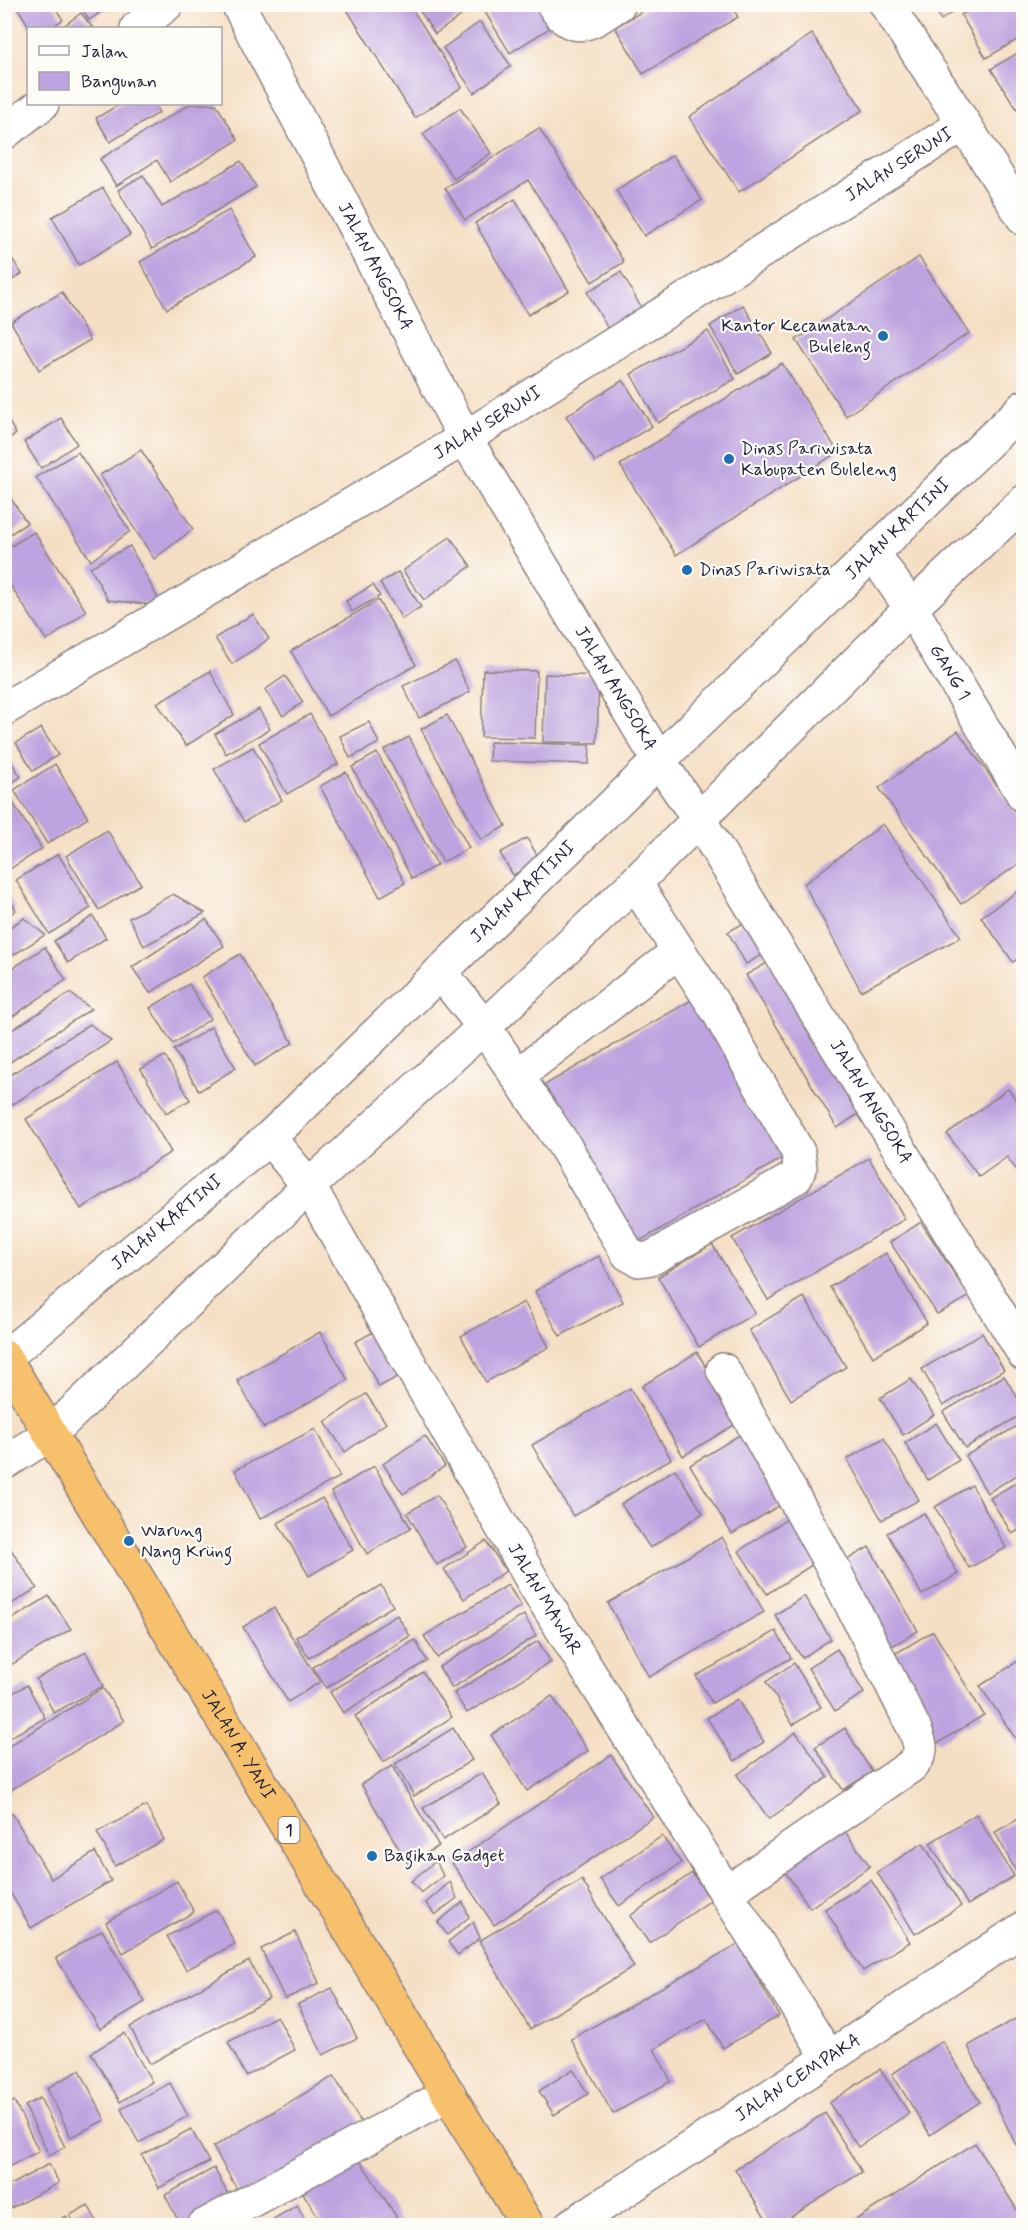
<svg xmlns="http://www.w3.org/2000/svg" width="1028" height="2230" viewBox="0 0 1028 2230" font-family="Mynerve,sans-serif">
  <style>
    .building { fill: #bda3df }
    .lines { fill: none; stroke-linecap: round; stroke-linejoin: round }
    .minor-casing { stroke: #8c8080; stroke-width: 36 }
    .highway-casing { stroke: #8c8080; stroke-width: 36 }
    .minor { stroke: #fff; stroke-width: 33 }
    .highway { stroke: #f7c06c; stroke-width: 33 }
    .poi-dot { fill: #1f6fb2; stroke: #fdfcf7; stroke-width: 2 }
    .labels { text-anchor: middle; dominant-baseline: central; stroke-width: 4.5; stroke-linejoin: round; paint-order: stroke }
    .shield { fill: #fdfcf7; stroke: #646373; stroke-width: 1.5 }
    .shield-label { font-size: 16px; font-weight: bold; fill: #22223b }
    .street-label { font-size: 18px; fill: #22223b; stroke: #fdfcf7 }
    .poi-label { font-size: 18px; fill: #22223b; stroke: #fdfcf7; text-anchor: start }
  </style>
  <rect width="100%" height="100%" fill="#fdfcf7"/>
  <filter id="ink" filterUnits="userSpaceOnUse"><feTurbulence type="fractalNoise" baseFrequency=".0167" numOctaves="2"/><feDisplacementMap in="SourceGraphic" scale="12" xChannelSelector="R" yChannelSelector="G"/><feConvolveMatrix kernelMatrix="1 2 1 2 8 2 1 2 1" color-interpolation-filters="sRGB"/></filter>
  <filter id="wash" filterUnits="userSpaceOnUse"><feTurbulence type="fractalNoise" baseFrequency=".008" numOctaves="4" result="noise"/><feDisplacementMap in="SourceGraphic" scale="24" xChannelSelector="R" yChannelSelector="G"/><feGaussianBlur stdDeviation="1.35" result="paint"/><feColorMatrix in="noise" values="0 0 0 0 0 0 0 0 0 0 0 0 0 0 0 0 0 1.4 0 .05"/><feComposite in="paint" operator="in"/></filter>
  <g filter="url(#wash)">
    <rect width="100%" height="100%" fill="#f5dfc4"/>
    <g id="blocks">
      <g class="building">
        <path d="M 15,4 L 53,4 L 63,20 L 50,28 L 30,28 Z"/>
        <path d="M 79,4 L 114,4 L 89,20 Z"/>
        <path d="M 350,4 L 409,4 L 462,87 L 415,118 L 346,8 Z"/>
        <path d="M 415,4 L 469,4 L 472,8 L 435,34 Z"/>
        <path d="M 480,4 L 539,4 L 553,26 L 510,53 Z"/>
        <path d="M 932,4 L 964,4 L 941,20 Z"/>
        <path d="M 979,4 L 1024,4 L 1024,36 L 986,58 L 961,15 Z"/>
        <path d="M 653,5 L 731,5 L 738,17 L 643,74 L 615,27 Z"/>
        <path d="M 81,13 L 93,28 L 61,28 Z"/>
        <path d="M 480,22 L 511,66 L 474,93 L 443,48 Z"/>
        <path d="M 812,34 L 863,110 L 739,192 L 689,117 Z"/>
        <path d="M 1024,49 L 1024,120 L 991,69 Z"/>
        <path d="M 120,104 L 154,104 L 159,113 L 110,142 L 96,118 Z"/>
        <path d="M 190,104 L 216,104 L 238,140 L 170,182 L 157,160 L 116,186 L 100,159 Z"/>
        <path d="M 460,108 L 491,153 L 454,179 L 423,134 Z"/>
        <path d="M 539,128 L 624,262 L 592,282 L 528,180 L 465,220 L 445,188 Z"/>
        <path d="M 673,155 L 702,200 L 644,236 L 616,190 Z"/>
        <path d="M 241,161 L 256,187 L 152,249 L 118,190 L 143,175 L 162,207 Z"/>
        <path d="M 103,188 L 130,235 L 79,265 L 52,217 Z"/>
        <path d="M 515,199 L 569,291 L 528,315 L 475,223 Z"/>
        <path d="M 229,210 L 256,257 L 167,309 L 140,262 Z"/>
        <path d="M 4,246 L 22,274 L 4,285 Z"/>
        <path d="M 919,257 L 969,333 L 846,416 L 796,340 Z"/>
        <path d="M 621,272 L 642,309 L 608,329 L 587,292 Z"/>
        <path d="M 62,292 L 90,340 L 39,370 L 11,322 Z"/>
        <path d="M 743,305 L 772,353 L 738,374 L 710,326 Z"/>
        <path d="M 708,331 L 735,379 L 658,423 L 631,374 Z"/>
        <path d="M 782,363 L 838,452 L 676,555 L 620,465 Z"/>
        <path d="M 623,380 L 652,426 L 595,462 L 566,416 Z"/>
        <path d="M 5,415 L 16,434 L 5,441 Z"/>
        <path d="M 61,418 L 77,444 L 41,468 L 24,442 Z"/>
        <path d="M 141,450 L 193,529 L 154,559 L 100,475 Z"/>
        <path d="M 78,452 L 130,531 L 91,561 L 36,477 Z"/>
        <path d="M 10,497 L 27,523 L 4,538 L 4,501 Z"/>
        <path d="M 34,532 L 86,611 L 47,641 L 4,576 L 4,550 Z"/>
        <path d="M 450,537 L 471,566 L 424,600 L 403,571 Z"/>
        <path d="M 130,546 L 162,606 L 108,600 L 90,567 Z"/>
        <path d="M 398,572 L 421,607 L 402,619 L 380,583 Z"/>
        <path d="M 373,585 L 380,596 L 352,612 L 346,601 Z"/>
        <path d="M 378,600 L 416,665 L 328,716 L 291,651 Z"/>
        <path d="M 253,614 L 269,639 L 232,664 L 215,638 Z"/>
        <path d="M 455,661 L 470,692 L 419,718 L 403,686 Z"/>
        <path d="M 483,670 L 537,671 L 535,738 L 481,737 Z"/>
        <path d="M 210,671 L 234,715 L 186,746 L 157,703 Z"/>
        <path d="M 545,674 L 599,676 L 597,743 L 543,742 Z"/>
        <path d="M 285,676 L 303,702 L 283,716 L 265,690 Z"/>
        <path d="M 259,709 L 270,729 L 226,754 L 215,734 Z"/>
        <path d="M 310,714 L 338,764 L 287,794 L 259,743 Z"/>
        <path d="M 447,715 L 506,826 L 481,840 L 421,729 Z"/>
        <path d="M 369,722 L 379,743 L 350,758 L 340,736 Z"/>
        <path d="M 41,728 L 58,755 L 33,771 L 16,743 Z"/>
        <path d="M 958,731 L 1024,824 L 1024,860 L 961,904 L 879,788 Z"/>
        <path d="M 409,737 L 469,848 L 443,862 L 384,750 Z"/>
        <path d="M 490,742 L 590,745 L 589,764 L 489,761 Z"/>
        <path d="M 253,747 L 282,800 L 244,822 L 214,769 Z"/>
        <path d="M 4,751 L 21,777 L 4,788 Z"/>
        <path d="M 377,753 L 437,865 L 412,879 L 352,767 Z"/>
        <path d="M 55,764 L 88,818 L 47,844 L 14,790 Z"/>
        <path d="M 346,772 L 405,883 L 380,897 L 320,786 Z"/>
        <path d="M 8,795 L 42,849 L 5,872 L 5,797 Z"/>
        <path d="M 883,824 L 961,937 L 861,991 L 804,884 Z"/>
        <path d="M 107,830 L 141,884 L 99,910 L 66,856 Z"/>
        <path d="M 527,838 L 540,860 L 513,875 L 500,853 Z"/>
        <path d="M 58,854 L 91,908 L 49,934 L 16,880 Z"/>
        <path d="M 1024,887 L 1024,954 L 1013,962 L 981,917 Z"/>
        <path d="M 5,891 L 16,910 L 5,918 Z"/>
        <path d="M 173,894 L 205,913 L 144,946 L 129,918 Z"/>
        <path d="M 93,916 L 106,938 L 68,963 L 54,941 Z"/>
        <path d="M 24,918 L 45,935 L 4,961 L 4,931 Z"/>
        <path d="M 206,919 L 224,946 L 150,993 L 132,967 Z"/>
        <path d="M 749,920 L 767,952 L 746,964 L 728,932 Z"/>
        <path d="M 45,947 L 66,980 L 4,1022 L 4,974 Z"/>
        <path d="M 240,954 L 293,1043 L 255,1066 L 202,977 Z"/>
        <path d="M 774,959 L 863,1111 L 837,1128 L 746,975 Z"/>
        <path d="M 189,984 L 210,1019 L 173,1044 L 150,1008 Z"/>
        <path d="M 70,993 L 91,1009 L 4,1066 L 4,1035 Z"/>
        <path d="M 695,998 L 786,1156 L 635,1244 L 543,1086 Z"/>
        <path d="M 90,1024 L 111,1041 L 4,1110 L 4,1079 Z"/>
        <path d="M 211,1027 L 236,1068 L 199,1091 L 174,1050 Z"/>
        <path d="M 165,1056 L 190,1100 L 166,1113 L 141,1069 Z"/>
        <path d="M 117,1062 L 171,1152 L 81,1209 L 26,1119 Z"/>
        <path d="M 1008,1089 L 1024,1111 L 1024,1180 L 1007,1157 L 979,1177 L 947,1134 Z"/>
        <path d="M 869,1158 L 905,1219 L 768,1300 L 732,1238 Z"/>
        <path d="M 921,1222 L 969,1297 L 937,1314 L 890,1242 Z"/>
        <path d="M 712,1244 L 755,1313 L 699,1347 L 658,1277 Z"/>
        <path d="M 886,1253 L 927,1323 L 873,1357 L 830,1287 Z"/>
        <path d="M 599,1256 L 623,1302 L 560,1336 L 535,1291 Z"/>
        <path d="M 804,1297 L 846,1367 L 791,1400 L 749,1330 Z"/>
        <path d="M 524,1302 L 549,1347 L 486,1382 L 461,1336 Z"/>
        <path d="M 386,1325 L 410,1370 L 379,1387 L 355,1342 Z"/>
        <path d="M 320,1332 L 348,1380 L 264,1428 L 237,1380 Z"/>
        <path d="M 982,1333 L 1004,1370 L 943,1406 L 922,1369 Z"/>
        <path d="M 697,1352 L 739,1422 L 683,1456 L 642,1386 Z"/>
        <path d="M 1004,1376 L 1024,1408 L 1024,1413 L 965,1448 L 943,1412 Z"/>
        <path d="M 911,1379 L 934,1415 L 903,1435 L 880,1398 Z"/>
        <path d="M 630,1388 L 671,1459 L 573,1516 L 532,1445 Z"/>
        <path d="M 366,1394 L 386,1423 L 345,1452 L 325,1422 Z"/>
        <path d="M 1024,1422 L 1024,1471 L 987,1493 L 965,1456 Z"/>
        <path d="M 936,1423 L 959,1460 L 928,1480 L 905,1443 Z"/>
        <path d="M 315,1429 L 340,1477 L 260,1519 L 235,1470 Z"/>
        <path d="M 746,1431 L 787,1501 L 732,1534 L 690,1465 Z"/>
        <path d="M 425,1436 L 445,1466 L 403,1494 L 383,1464 Z"/>
        <path d="M 884,1438 L 919,1500 L 882,1520 L 847,1459 Z"/>
        <path d="M 374,1466 L 411,1528 L 367,1554 L 331,1492 Z"/>
        <path d="M 675,1469 L 703,1513 L 650,1548 L 621,1504 Z"/>
        <path d="M 1024,1478 L 1024,1527 L 1012,1534 L 990,1498 Z"/>
        <path d="M 972,1485 L 1006,1548 L 969,1568 L 935,1507 Z"/>
        <path d="M 437,1495 L 467,1547 L 437,1565 L 407,1513 Z"/>
        <path d="M 322,1498 L 353,1550 L 309,1576 L 278,1523 Z"/>
        <path d="M 924,1513 L 958,1574 L 922,1595 L 887,1533 Z"/>
        <path d="M 793,1515 L 821,1559 L 767,1594 L 739,1551 Z"/>
        <path d="M 722,1537 L 764,1612 L 649,1677 L 608,1603 Z"/>
        <path d="M 4,1539 L 37,1588 L 4,1609 Z"/>
        <path d="M 486,1541 L 506,1571 L 464,1599 L 444,1569 Z"/>
        <path d="M 869,1547 L 918,1631 L 887,1649 L 838,1565 Z"/>
        <path d="M 381,1585 L 393,1606 L 309,1658 L 296,1637 Z"/>
        <path d="M 508,1585 L 521,1606 L 437,1658 L 424,1636 Z"/>
        <path d="M 49,1596 L 71,1629 L 4,1669 L 4,1624 Z"/>
        <path d="M 804,1596 L 831,1639 L 802,1658 L 775,1615 Z"/>
        <path d="M 274,1608 L 320,1682 L 288,1702 L 243,1627 Z"/>
        <path d="M 397,1615 L 410,1636 L 326,1688 L 313,1667 Z"/>
        <path d="M 524,1615 L 536,1636 L 452,1688 L 439,1667 Z"/>
        <path d="M 776,1631 L 791,1658 L 712,1703 L 696,1676 Z"/>
        <path d="M 933,1631 L 984,1715 L 938,1743 L 888,1658 Z"/>
        <path d="M 415,1640 L 427,1661 L 343,1713 L 330,1692 Z"/>
        <path d="M 538,1641 L 551,1662 L 467,1713 L 454,1693 Z"/>
        <path d="M 837,1649 L 864,1693 L 835,1711 L 808,1668 Z"/>
        <path d="M 86,1652 L 103,1686 L 54,1713 L 36,1679 Z"/>
        <path d="M 1024,1657 L 1024,1751 L 980,1686 Z"/>
        <path d="M 794,1663 L 821,1707 L 793,1725 L 766,1682 Z"/>
        <path d="M 423,1672 L 452,1717 L 384,1762 L 355,1716 Z"/>
        <path d="M 27,1685 L 45,1718 L 5,1740 L 5,1697 Z"/>
        <path d="M 103,1688 L 124,1721 L 4,1794 L 4,1749 Z"/>
        <path d="M 552,1696 L 588,1751 L 527,1791 L 491,1735 Z"/>
        <path d="M 737,1699 L 764,1742 L 735,1761 L 707,1718 Z"/>
        <path d="M 453,1728 L 472,1760 L 414,1796 L 395,1764 Z"/>
        <path d="M 845,1728 L 872,1772 L 843,1790 L 815,1747 Z"/>
        <path d="M 796,1732 L 828,1777 L 769,1819 L 737,1775 Z"/>
        <path d="M 611,1755 L 653,1817 L 494,1925 L 452,1863 Z"/>
        <path d="M 392,1766 L 439,1846 L 408,1864 L 361,1784 Z"/>
        <path d="M 482,1773 L 501,1804 L 443,1840 L 423,1808 Z"/>
        <path d="M 146,1806 L 164,1840 L 115,1866 L 97,1832 Z"/>
        <path d="M 12,1813 L 51,1879 L 95,1852 L 111,1881 L 31,1928 L 4,1882 L 4,1817 Z"/>
        <path d="M 976,1814 L 1014,1876 L 968,1905 L 930,1843 Z"/>
        <path d="M 1024,1816 L 1024,1872 L 1018,1875 L 995,1832 Z"/>
        <path d="M 838,1822 L 870,1866 L 810,1908 L 779,1863 Z"/>
        <path d="M 662,1836 L 681,1863 L 619,1906 L 600,1879 Z"/>
        <path d="M 923,1843 L 961,1906 L 915,1934 L 877,1872 Z"/>
        <path d="M 436,1861 L 443,1876 L 421,1893 L 411,1881 Z"/>
        <path d="M 692,1873 L 711,1900 L 649,1943 L 630,1916 Z"/>
        <path d="M 582,1880 L 634,1967 L 530,2029 L 479,1941 Z"/>
        <path d="M 871,1880 L 910,1942 L 863,1971 L 825,1909 Z"/>
        <path d="M 177,1881 L 194,1912 L 123,1953 L 106,1922 Z"/>
        <path d="M 450,1882 L 457,1898 L 435,1915 L 426,1903 Z"/>
        <path d="M 463,1902 L 469,1917 L 447,1935 L 438,1922 Z"/>
        <path d="M 217,1910 L 235,1944 L 186,1970 L 167,1936 Z"/>
        <path d="M 473,1922 L 480,1938 L 458,1955 L 448,1942 Z"/>
        <path d="M 102,1930 L 145,2002 L 100,2029 L 56,1958 Z"/>
        <path d="M 295,1932 L 319,1983 L 285,1999 L 261,1949 Z"/>
        <path d="M 738,1944 L 779,2016 L 723,2048 L 706,2019 L 654,2049 L 671,2081 L 613,2114 L 571,2039 Z"/>
        <path d="M 249,1961 L 269,1998 L 150,2064 L 130,2027 Z"/>
        <path d="M 332,1988 L 357,2038 L 323,2055 L 298,2004 Z"/>
        <path d="M 1024,2014 L 1024,2140 L 1016,2145 L 968,2046 Z"/>
        <path d="M 277,2016 L 295,2050 L 246,2076 L 228,2042 Z"/>
        <path d="M 124,2033 L 152,2082 L 120,2102 L 91,2053 Z"/>
        <path d="M 942,2041 L 980,2102 L 930,2135 L 892,2074 Z"/>
        <path d="M 573,2069 L 588,2094 L 554,2115 L 539,2091 Z"/>
        <path d="M 880,2069 L 909,2113 L 858,2147 L 829,2103 Z"/>
        <path d="M 80,2070 L 105,2120 L 71,2137 L 47,2088 Z"/>
        <path d="M 334,2076 L 363,2126 L 241,2196 L 213,2147 Z"/>
        <path d="M 170,2083 L 188,2116 L 139,2143 L 121,2109 Z"/>
        <path d="M 40,2098 L 65,2147 L 49,2155 L 25,2106 Z"/>
        <path d="M 14,2101 L 39,2151 L 6,2168 L 4,2106 Z"/>
        <path d="M 825,2113 L 862,2172 L 777,2226 L 770,2226 L 735,2169 Z"/>
        <path d="M 191,2129 L 209,2162 L 159,2188 L 142,2155 Z"/>
        <path d="M 975,2143 L 1024,2221 L 1024,2226 L 846,2226 Z"/>
        <path d="M 358,2157 L 401,2224 L 399,2226 L 324,2226 L 303,2193 Z"/>
        <path d="M 49,2164 L 59,2183 L 11,2208 L 4,2196 L 4,2188 Z"/>
        <path d="M 214,2168 L 232,2202 L 188,2226 L 181,2226 L 165,2195 Z"/>
        <path d="M 88,2205 L 99,2226 L 75,2226 L 70,2215 Z"/>
        <path d="M 297,2205 L 309,2226 L 262,2226 Z"/>
        <path d="M 66,2216 L 71,2226 L 49,2226 Z"/>
      </g>
    </g>
  </g>
  <g filter="url(#ink)">
    <use href="#blocks" fill-opacity="0" stroke="#8c8080" stroke-width="1.5"/>
    <g class="lines">
      <defs>
        <g id="minor">
          <path id="s1" d="M 238,4 L 465,438 L 659,761 L 698,818 L 1024,1354"/>
          <path d="M 553,4 C 574,38 593,21 619,4"/>
          <path d="M 886,4 L 964,124 L 1024,219"/>
          <path d="M 137,28 L 167,4"/>
          <path d="M 4,133 L 42,104"/>
          <path id="s2" d="M 873,553 L 911,608 L 1024,796"/>
          <path id="s3" d="M 4,709 L 465,438 L 964,124"/>
          <path d="M 440,972 L 484,1027 L 564,1145 L 628,1254 L 639,1260 L 652,1258 L 796,1177 L 800,1167 L 798,1152 L 719,1013 L 635,883"/>
          <path d="M 517,1076 L 679,951"/>
          <path id="s4" d="M 269,1138 L 309,1186 L 536,1587 L 829,2058"/>
          <path id="s5" d="M 4,1358 L 269,1138 L 1024,407"/>
          <path d="M 723,1370 L 833,1568 L 915,1730 C 921,1747 924,1751 911,1766 L 726,1893"/>
          <path d="M 4,1463 L 50,1434 L 309,1186 L 484,1027 L 635,883 L 911,608 L 1024,502"/>
          <path d="M 204,2226 L 449,2094"/>
          <path id="s6" d="M 570,2226 L 829,2058 L 1024,1928"/>
        </g>
        <g id="highway">
          <path id="s7" d="M 4,1357 L 528,2226"/>
        </g>
      </defs>
      <use href="#minor" class="minor-casing"/>
      <use href="#highway" class="highway-casing"/>
      <use href="#minor" class="minor"/>
      <use href="#highway" class="highway"/>
    </g>
  </g>
  <g class="poi-dot">
    <circle cx="883" cy="336" r="6"/>
    <circle cx="729" cy="459" r="6"/>
    <circle cx="687" cy="570" r="6"/>
    <circle cx="129" cy="1541" r="6"/>
    <circle cx="372" cy="1856" r="6"/>
  </g>
  <g class="labels">
    <rect class="shield" x="278.5" y="1817" width="21" height="26" rx="4.5"/>
    <g class="shield-label">
      <text x="289" y="1830">1</text>
    </g>
    <g class="street-label">
      <text stroke="none"><textPath href="#s3" startOffset="1048">JALAN SERUNI</textPath></text>
      <text stroke="none"><textPath href="#s1" startOffset="296">JALAN ANGSOKA</textPath></text>
      <text stroke="none"><textPath href="#s3" startOffset="562">JALAN SERUNI</textPath></text>
      <text stroke="none"><textPath href="#s5" startOffset="1220">JALAN KARTINI</textPath></text>
      <text stroke="none"><textPath href="#s2" startOffset="142">GANG 1</textPath></text>
      <text stroke="none"><textPath href="#s1" startOffset="782">JALAN ANGSOKA</textPath></text>
      <text stroke="none"><textPath href="#s5" startOffset="698">JALAN KARTINI</textPath></text>
      <text stroke="none"><textPath href="#s1" startOffset="1268">JALAN ANGSOKA</textPath></text>
      <text stroke="none"><textPath href="#s5" startOffset="212">JALAN KARTINI</textPath></text>
      <text stroke="none"><textPath href="#s4" startOffset="538">JALAN MAWAR</textPath></text>
      <text stroke="none"><textPath href="#s7" startOffset="453">JALAN A. YANI</textPath></text>
      <text stroke="none"><textPath href="#s6" startOffset="272">JALAN CEMPAKA</textPath></text>
    </g>
    <g class="poi-label">
      <text x="871" y="326" text-anchor="end">Kantor Kecamatan<tspan x="871" dy="21">Buleleng</tspan></text>
      <text x="741" y="449">Dinas Pariwisata<tspan x="741" dy="21">Kabupaten Buleleng</tspan></text>
      <text x="699" y="570">Dinas Pariwisata</text>
      <text x="141" y="1531">Warung<tspan x="141" dy="21">Nang Krüng</tspan></text>
      <text x="384" y="1856">Bagikan Gadget</text>
    </g>
  </g>
  <rect width="1028" height="2230" fill="none" stroke="#fdfcf7" stroke-width="24"/>
  <rect x="27" y="27" width="195" height="78" fill="#fdfcf7" stroke="#a5a5ac" stroke-width="1.5"/>
  <rect x="39" y="46" width="30" height="9" fill="#ffffff" stroke="#a5a5ac" stroke-width="1.5"/>
  <text x="81" y="57" font-size="18" fill="#22223b">Jalan</text>
  <rect x="39" y="72" width="30" height="18" fill="#bda3df" stroke="#a5a5ac" stroke-width="1.5"/>
  <text x="81" y="87" font-size="18" fill="#22223b">Bangunan</text>
</svg>
